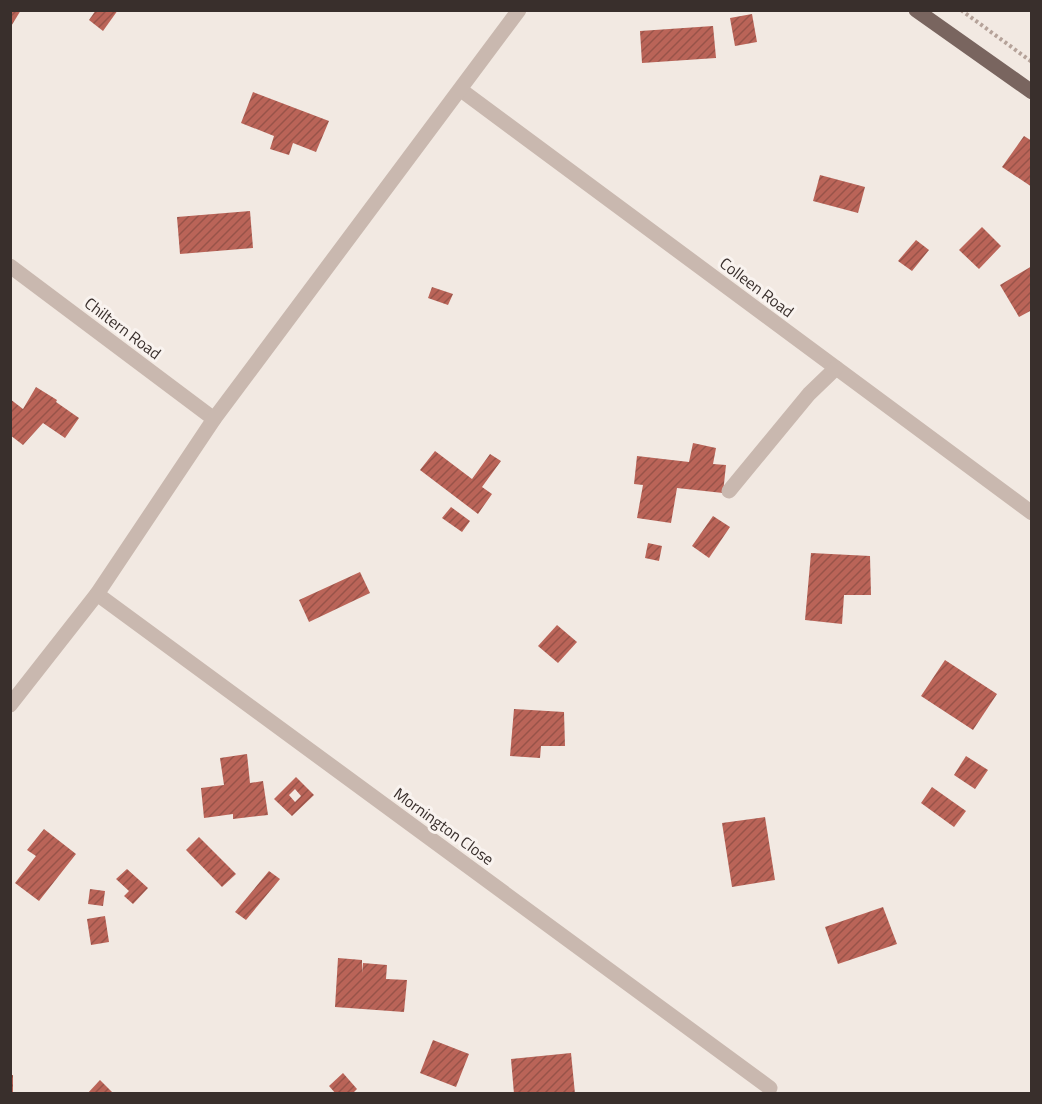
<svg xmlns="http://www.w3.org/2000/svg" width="1042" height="1104" viewBox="0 0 1042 1104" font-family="'Titillium Web',sans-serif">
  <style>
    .building { fill: url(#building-hatch); fill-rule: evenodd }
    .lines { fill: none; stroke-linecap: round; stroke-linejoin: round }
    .path { stroke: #b5a299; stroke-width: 4; stroke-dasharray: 3 3; stroke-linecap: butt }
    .minor { stroke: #c9b8af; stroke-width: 15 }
    .major { stroke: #79655f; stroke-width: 15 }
    .labels { text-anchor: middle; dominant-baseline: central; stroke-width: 6; stroke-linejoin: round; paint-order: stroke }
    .street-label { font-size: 16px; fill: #392f2c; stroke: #f9f3ef }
  </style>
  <defs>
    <pattern id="building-hatch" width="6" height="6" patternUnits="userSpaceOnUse" patternTransform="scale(1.5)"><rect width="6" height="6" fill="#ba6458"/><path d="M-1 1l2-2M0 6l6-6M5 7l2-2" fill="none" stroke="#985349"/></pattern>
  </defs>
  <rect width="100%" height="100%" fill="#f2e9e2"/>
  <g class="building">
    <path d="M 10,10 L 21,10 L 10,28 Z"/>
    <path d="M 96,10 L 118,10 L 103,31 L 89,20 Z"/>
    <path d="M 752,14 L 757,42 L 735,46 L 730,18 Z"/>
    <path d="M 713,26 L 716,58 L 642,63 L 640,31 Z"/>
    <path d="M 253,92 L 329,121 L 316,152 L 293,143 L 289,155 L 270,149 L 274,136 L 241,123 Z"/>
    <path d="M 1024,136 L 1032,141 L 1032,187 L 1002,167 Z"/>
    <path d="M 820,175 L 865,187 L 858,213 L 813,201 Z"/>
    <path d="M 250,211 L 253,248 L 180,254 L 177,217 Z"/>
    <path d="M 982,227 L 1001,246 L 979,269 L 959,250 Z"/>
    <path d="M 916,240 L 929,250 L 912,271 L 898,261 Z"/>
    <path d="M 1032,266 L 1032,310 L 1019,317 L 1000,285 Z"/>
    <path d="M 432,287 L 453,294 L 448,305 L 428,298 Z"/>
    <path d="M 36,387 L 57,400 L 56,402 L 79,418 L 65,438 L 43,423 L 23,445 L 10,435 L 10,399 L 23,409 Z"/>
    <path d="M 693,443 L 716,448 L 713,464 L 726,465 L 723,493 L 677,488 L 671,523 L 637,518 L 643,485 L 634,484 L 637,456 L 689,462 Z"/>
    <path d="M 435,451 L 472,479 L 490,454 L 501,461 L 482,487 L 492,494 L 478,514 L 420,470 Z"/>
    <path d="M 451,507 L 470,521 L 462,532 L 442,518 Z"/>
    <path d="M 713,516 L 730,527 L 709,558 L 692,546 Z"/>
    <path d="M 648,543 L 662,546 L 659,561 L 645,558 Z"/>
    <path d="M 811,553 L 870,556 L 871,595 L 844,595 L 842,624 L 805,620 Z"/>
    <path d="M 360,572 L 370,593 L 309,622 L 299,600 Z"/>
    <path d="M 557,625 L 577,642 L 558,663 L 538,646 Z"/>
    <path d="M 945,660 L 997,694 L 973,730 L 921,696 Z"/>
    <path d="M 514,709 L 564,712 L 565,746 L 541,746 L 540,758 L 510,756 Z"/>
    <path d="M 247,754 L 250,783 L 263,781 L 268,815 L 233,819 L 233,814 L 204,818 L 201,788 L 224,785 L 220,758 Z"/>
    <path d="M 966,756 L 988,770 L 975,789 L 954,775 Z"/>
    <path d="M 296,777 L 314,795 L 292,816 L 274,799 ZM 295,789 L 301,796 L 295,802 L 289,795 Z"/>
    <path d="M 932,787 L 966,811 L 954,827 L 921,803 Z"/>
    <path d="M 765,817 L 775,880 L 732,887 L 722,823 Z"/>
    <path d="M 44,829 L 76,854 L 39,901 L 15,883 L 36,856 L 27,850 Z"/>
    <path d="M 199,837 L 236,874 L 222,887 L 186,850 Z"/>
    <path d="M 127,869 L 148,888 L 133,904 L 124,896 L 129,891 L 116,879 Z"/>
    <path d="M 269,871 L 280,879 L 246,920 L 235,912 Z"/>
    <path d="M 90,889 L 105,891 L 103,906 L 88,904 Z"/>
    <path d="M 883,907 L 897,944 L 838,964 L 825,927 Z"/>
    <path d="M 105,916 L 109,942 L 91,945 L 87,919 Z"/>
    <path d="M 338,958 L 362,960 L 362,973 L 363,963 L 387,965 L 386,979 L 407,980 L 404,1012 L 335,1007 Z"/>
    <path d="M 433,1040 L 469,1054 L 456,1087 L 420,1073 Z"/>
    <path d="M 571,1053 L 575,1094 L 514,1094 L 511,1059 Z"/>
    <path d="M 343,1073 L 357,1089 L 352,1094 L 336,1094 L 329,1086 Z"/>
    <rect x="10" y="1075" width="3" height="19"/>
    <path d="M 100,1080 L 114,1094 L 87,1094 Z"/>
  </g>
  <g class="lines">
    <path class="path" d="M 961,10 L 1032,62"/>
    <g class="minor">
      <path d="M 461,90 L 1032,513"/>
      <path d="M 10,266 L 214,419"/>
      <path d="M 729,491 L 809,394 L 836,368"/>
      <path d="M 97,594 L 770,1088"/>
      <path d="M 10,705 L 97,594 L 214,419 L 519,10"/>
    </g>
    <path class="major" d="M 916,10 L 1032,92"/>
  </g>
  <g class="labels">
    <g class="street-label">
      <text transform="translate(757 287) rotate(37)">Colleen Road</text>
      <text transform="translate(123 328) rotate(37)">Chiltern Road</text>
      <text transform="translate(444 826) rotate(36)">Mornington Close</text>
    </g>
  </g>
  <rect width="1042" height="1104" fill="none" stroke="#392f2c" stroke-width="24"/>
</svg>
